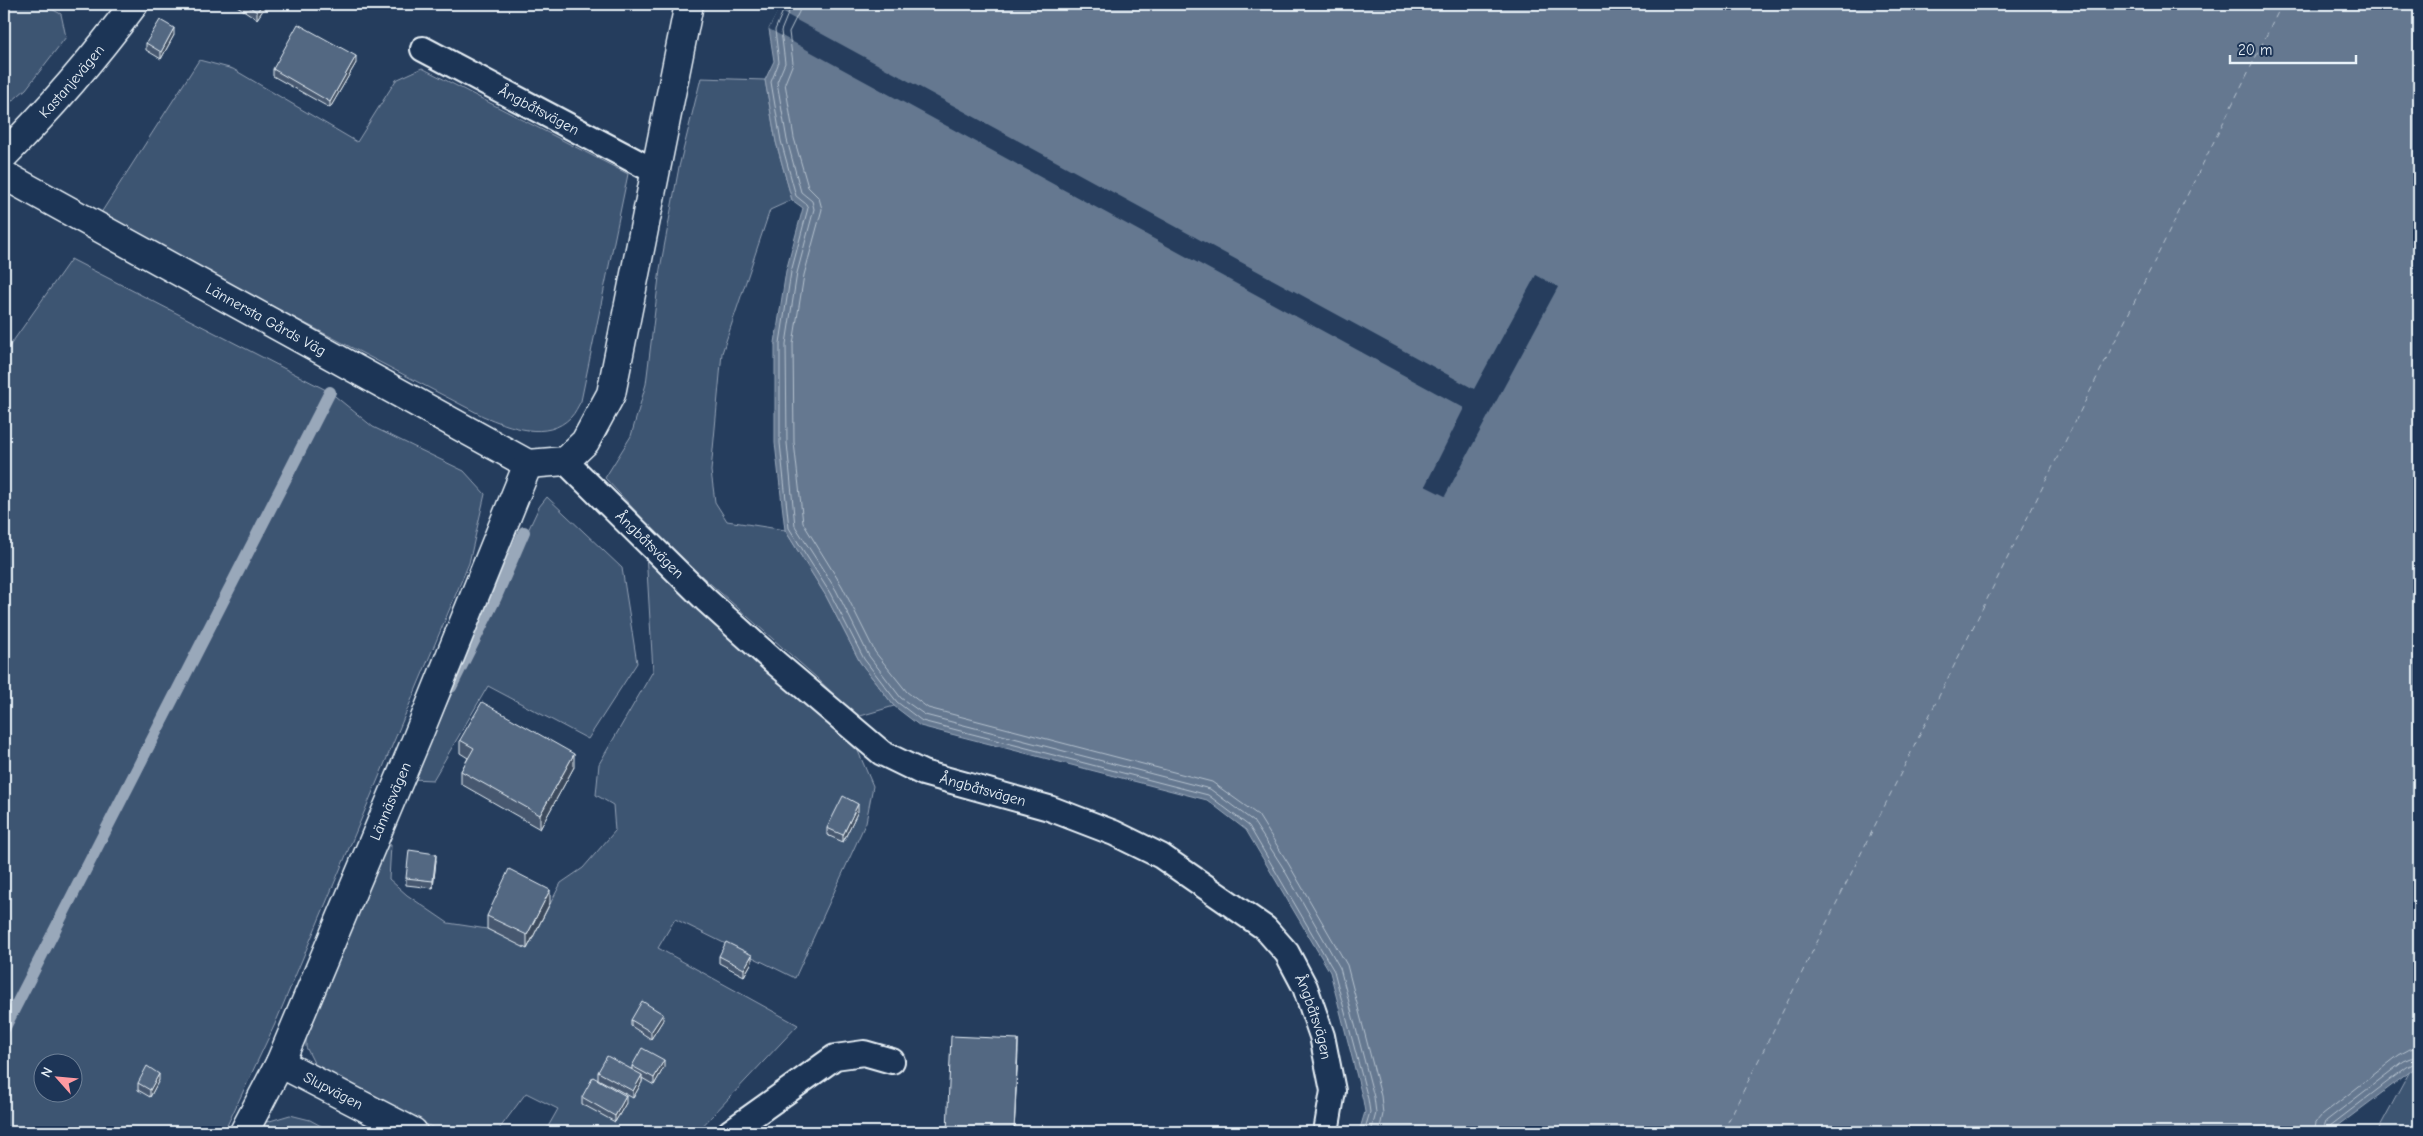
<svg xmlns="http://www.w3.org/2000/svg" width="2423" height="1136" viewBox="0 0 2423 1136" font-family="'Comic Neue',sans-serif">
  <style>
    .green { fill: #3e5472; stroke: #93a2b5; fill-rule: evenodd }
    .water { fill: #657890; stroke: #99a8ba }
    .pier { fill: #253d5d }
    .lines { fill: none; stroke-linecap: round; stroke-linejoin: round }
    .shore { stroke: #b4c1ce; stroke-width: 1 }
    .stream { stroke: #99a8ba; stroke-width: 12 }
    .ferry { stroke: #b4c1ce; stroke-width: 1; stroke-dasharray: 6 5; stroke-linecap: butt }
    .lane-casing { stroke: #e8f1f8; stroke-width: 28 }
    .street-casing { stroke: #e8f1f8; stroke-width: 31 }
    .lane { stroke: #1d3557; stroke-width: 24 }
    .street { stroke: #1d3557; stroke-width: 28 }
    .wall { fill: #475970; stroke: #e8f1f8 }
    .shaded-wall { fill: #3a485b; stroke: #e8f1f8 }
    .building { fill: #536782; stroke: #e8f1f8 }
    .labels { text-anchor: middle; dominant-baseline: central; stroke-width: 4; stroke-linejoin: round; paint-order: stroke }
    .street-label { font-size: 15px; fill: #e8f1f8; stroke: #1d3557 }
  </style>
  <rect width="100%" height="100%" fill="#253d5d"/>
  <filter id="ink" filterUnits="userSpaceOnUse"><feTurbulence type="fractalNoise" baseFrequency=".02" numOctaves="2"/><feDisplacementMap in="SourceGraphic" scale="10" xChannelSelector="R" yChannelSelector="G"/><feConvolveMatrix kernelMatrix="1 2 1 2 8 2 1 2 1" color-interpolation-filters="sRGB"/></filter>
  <g filter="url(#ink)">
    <g class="green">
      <path d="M 4,4 L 42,4 L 61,14 L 66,37 L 26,89 L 4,108 Z"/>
      <path d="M 199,60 L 233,69 L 357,142 L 396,80 L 422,68 L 628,174 L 581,401 C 578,406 575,413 571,417 C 547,442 510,427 483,416 L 99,216 Z"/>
      <path d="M 701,78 L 765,80 L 776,142 L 792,200 L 770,210 L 722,353 L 711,471 L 715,502 L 727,521 L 785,530 L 826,596 L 860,662 L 894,706 L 857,717 L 817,678 L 670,548 L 605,478 L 631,436 L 646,384 L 660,269 L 679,167 Z"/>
      <path d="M 71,259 L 330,392 L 373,427 L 464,471 L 485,494 L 469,563 L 275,1024 L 224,1132 L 4,1132 L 4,354 ZM 42,1064 L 72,1064 L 72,1094 L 42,1094 Z"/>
      <path d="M 547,497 L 622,568 L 637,663 L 588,739 L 488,686 L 433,780 L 412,779 L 539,507 Z"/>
      <path d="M 646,553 L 858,751 L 873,786 L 866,822 L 795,978 L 675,919 L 658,948 L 798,1025 L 697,1132 L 545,1132 L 558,1109 L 526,1093 L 497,1132 L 442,1132 L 318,1071 L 306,1047 L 306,1028 L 385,842 L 391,845 L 389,879 L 407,895 L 448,923 L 487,929 L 527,948 L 561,883 L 583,868 L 615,831 L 613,805 L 596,795 L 599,764 L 653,671 Z"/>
      <path d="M 2419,1065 L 2419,1132 L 2377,1132 L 2410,1071 Z"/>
      <path d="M 290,1115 L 310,1120 L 332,1132 L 258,1132 L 263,1123 Z"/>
    </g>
    <path class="water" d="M 782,4 L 2419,4 L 2419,1065 L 2330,1132 L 1359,1132 L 1365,1112 L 1363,1100 L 1330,972 L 1246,830 L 1207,800 L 920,726 L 894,706 L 860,662 L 826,596 L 785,530 L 775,443 L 775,343 L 786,271 L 803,208 L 792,200 L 776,142 L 765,80 L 774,61 L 769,29 Z"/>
    <path class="pier" d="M 778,10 L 1474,389 L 1536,275 L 1558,287 L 1445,496 L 1425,486 L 1464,408 L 769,29 Z"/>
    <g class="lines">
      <g class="shore">
        <path d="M 786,4 L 775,30 L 779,62 L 771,82 L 781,141 L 796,196 L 806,204 L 808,208 L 791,272 L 780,343 L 780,443 L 789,528 L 830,593 L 864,659 L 897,702 L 922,721 L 1208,795 L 1249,826 L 1334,971 L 1368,1099 L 1370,1112 L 1364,1132"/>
        <path d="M 792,4 L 781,31 L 785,63 L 777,82 L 787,140 L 801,192 L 812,201 L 814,209 L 797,273 L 786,344 L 787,443 L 795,526 L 836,590 L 869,656 L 901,698 L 925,715 L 1210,789 L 1253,821 L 1282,866 L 1340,968 L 1374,1097 L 1376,1113 L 1371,1132"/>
        <path d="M 800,4 L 799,12 L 789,32 L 793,63 L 785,83 L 794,138 L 808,187 L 819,198 L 822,209 L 804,275 L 793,344 L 794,442 L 803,523 L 842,586 L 875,652 L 907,692 L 928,708 L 1212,782 L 1258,815 L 1288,863 L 1347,965 L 1381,1096 L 1383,1114 L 1379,1132"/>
        <path d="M 2314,1132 L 2316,1122 L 2322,1115 L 2399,1055 L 2410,1049 L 2419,1047"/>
        <path d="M 2322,1132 L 2326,1121 L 2404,1061 L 2419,1055"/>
        <path d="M 2328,1132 L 2330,1126 L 2407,1067 L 2419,1061"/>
      </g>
      <g class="stream">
        <path d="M 451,687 L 496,597 L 524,532"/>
        <path d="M 4,1029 L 330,392"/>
      </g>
      <path class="ferry" d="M 1723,1132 L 2282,4"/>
      <defs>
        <g id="lane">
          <path id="s1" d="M 423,49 L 656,172"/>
          <path id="s2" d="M 565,461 L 706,600 L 777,664 L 882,753 L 923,773 L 1049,808 L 1114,833 L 1161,856 L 1265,928 L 1287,953 L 1305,987 L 1322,1036 L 1333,1091 L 1326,1132"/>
          <path d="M 730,1132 L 835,1057 L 864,1053 L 892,1061"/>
        </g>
        <g id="street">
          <path id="s3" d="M 4,155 C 52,107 93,59 134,4"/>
          <path id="s4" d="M 4,175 L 528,464"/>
          <path d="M 528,464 L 565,461 L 585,442 L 611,394 L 689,4"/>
          <path id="s5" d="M 280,1063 L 413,1132"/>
          <path id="s6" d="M 244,1132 L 280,1063 L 417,738 L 528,464"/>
        </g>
      </defs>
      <use href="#lane" class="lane-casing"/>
      <use href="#street" class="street-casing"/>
      <use href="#lane" class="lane"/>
      <use href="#street" class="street"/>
    </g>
    <g class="wall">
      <path d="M 234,4 L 267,4 L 257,19 Z"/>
      <path d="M 174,35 L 161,59 L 146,50 L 146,43 Z"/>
      <path d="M 356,63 L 330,108 L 273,76 L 273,69 Z"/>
      <path d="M 460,740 L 574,767 L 540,829 L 461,784 L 461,771 L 468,758 L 460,753 Z"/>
      <path d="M 858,811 L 843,842 L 827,835 L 827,828 Z"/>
      <path d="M 436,860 L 433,888 L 406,885 L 406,878 Z"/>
      <path d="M 550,903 L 527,949 L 487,929 L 487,916 Z"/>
      <path d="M 719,956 L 752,962 L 744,976 L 719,963 Z"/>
      <path d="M 631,1020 L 663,1020 L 651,1039 L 631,1026 Z"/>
      <path d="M 632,1066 L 664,1067 L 654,1085 L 642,1078 L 642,1082 L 633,1098 L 598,1079 L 598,1072 L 632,1069 Z"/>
      <path d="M 159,1080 L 150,1097 L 138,1090 L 138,1083 Z"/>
      <path d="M 582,1097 L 626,1103 L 615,1122 L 582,1104 Z"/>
    </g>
    <g class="shaded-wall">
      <path d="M 262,4 L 267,4 L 257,19 L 257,12 Z"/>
      <path d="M 174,28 L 174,35 L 161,59 L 161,52 Z"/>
      <path d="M 356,56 L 356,63 L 330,108 L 330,102 Z"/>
      <path d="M 574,754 L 574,767 L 540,829 L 540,815 Z"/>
      <path d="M 858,804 L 858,811 L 843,842 L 843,835 Z"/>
      <path d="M 436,854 L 436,860 L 433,888 L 433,881 Z"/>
      <path d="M 550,890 L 550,903 L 527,949 L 527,935 Z"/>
      <path d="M 752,955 L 752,962 L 744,976 L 744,969 Z"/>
      <path d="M 663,1014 L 663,1020 L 651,1039 L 651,1032 Z"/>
      <path d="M 1018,1039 L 1018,1052 L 1014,1132 Z"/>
      <path d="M 664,1060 L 664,1067 L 654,1085 L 654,1078 Z"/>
      <path d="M 159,1074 L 159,1080 L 150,1097 L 150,1090 Z"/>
      <path d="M 642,1075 L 642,1082 L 633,1098 L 633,1091 Z"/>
      <path d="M 626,1096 L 626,1103 L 615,1122 L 615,1116 Z"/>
    </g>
    <g class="building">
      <path d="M 245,4 L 262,4 L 257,12 Z"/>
      <path d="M 160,20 L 174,28 L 161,52 L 146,43 Z"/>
      <path d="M 298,24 L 356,56 L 330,102 L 273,69 Z"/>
      <path d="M 482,702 L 574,754 L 540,815 L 461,771 L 474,748 L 460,740 Z"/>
      <path d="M 843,796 L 858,804 L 843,835 L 827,828 Z"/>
      <path d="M 409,850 L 436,854 L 433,881 L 406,878 Z"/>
      <path d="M 509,869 L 550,890 L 527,935 L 487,916 Z"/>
      <path d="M 726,942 L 752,955 L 744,969 L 719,956 Z"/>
      <path d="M 642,1001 L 663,1014 L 651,1032 L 631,1020 Z"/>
      <path d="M 951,1036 L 1018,1039 L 1014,1132 L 947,1132 Z"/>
      <path d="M 642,1048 L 664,1060 L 654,1078 L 632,1066 Z"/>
      <path d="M 607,1056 L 642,1075 L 633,1091 L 598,1072 Z"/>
      <path d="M 147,1066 L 159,1074 L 150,1090 L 138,1083 Z"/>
      <path d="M 593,1077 L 626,1096 L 615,1116 L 582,1097 Z"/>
    </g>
  </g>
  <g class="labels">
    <g class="street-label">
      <text stroke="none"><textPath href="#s3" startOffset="100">Kastanjevägen</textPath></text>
      <text stroke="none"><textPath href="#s1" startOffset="131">Ångbåtsvägen</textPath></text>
      <text stroke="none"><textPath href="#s4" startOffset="299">Lännersta Gårds Väg</textPath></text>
      <text stroke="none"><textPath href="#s2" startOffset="119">Ångbåtsvägen</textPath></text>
      <text stroke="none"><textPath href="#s2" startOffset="539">Ångbåtsvägen</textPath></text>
      <text stroke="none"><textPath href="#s6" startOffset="362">Lännäsvägen</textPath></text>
      <text stroke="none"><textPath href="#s2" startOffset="959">Ångbåtsvägen</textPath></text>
      <text stroke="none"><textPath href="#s5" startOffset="60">Slupvägen</textPath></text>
    </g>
  </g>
  <rect width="2423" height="1136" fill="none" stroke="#1d3557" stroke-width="20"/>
  <rect x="10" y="10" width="2403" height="1116" fill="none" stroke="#e8f1f8" stroke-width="2" filter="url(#ink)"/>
  <g transform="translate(58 1078) rotate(297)"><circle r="24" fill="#1d3557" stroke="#6e8097"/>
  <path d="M0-4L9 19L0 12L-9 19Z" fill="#ff9aa2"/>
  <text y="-8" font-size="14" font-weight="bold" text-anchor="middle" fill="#e8f1f8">N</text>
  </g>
  <path d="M2230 55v8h126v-8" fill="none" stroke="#e8f1f8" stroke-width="2.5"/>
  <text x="2238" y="55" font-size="15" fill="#e8f1f8" stroke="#1d3557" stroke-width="4" paint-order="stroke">20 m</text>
</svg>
